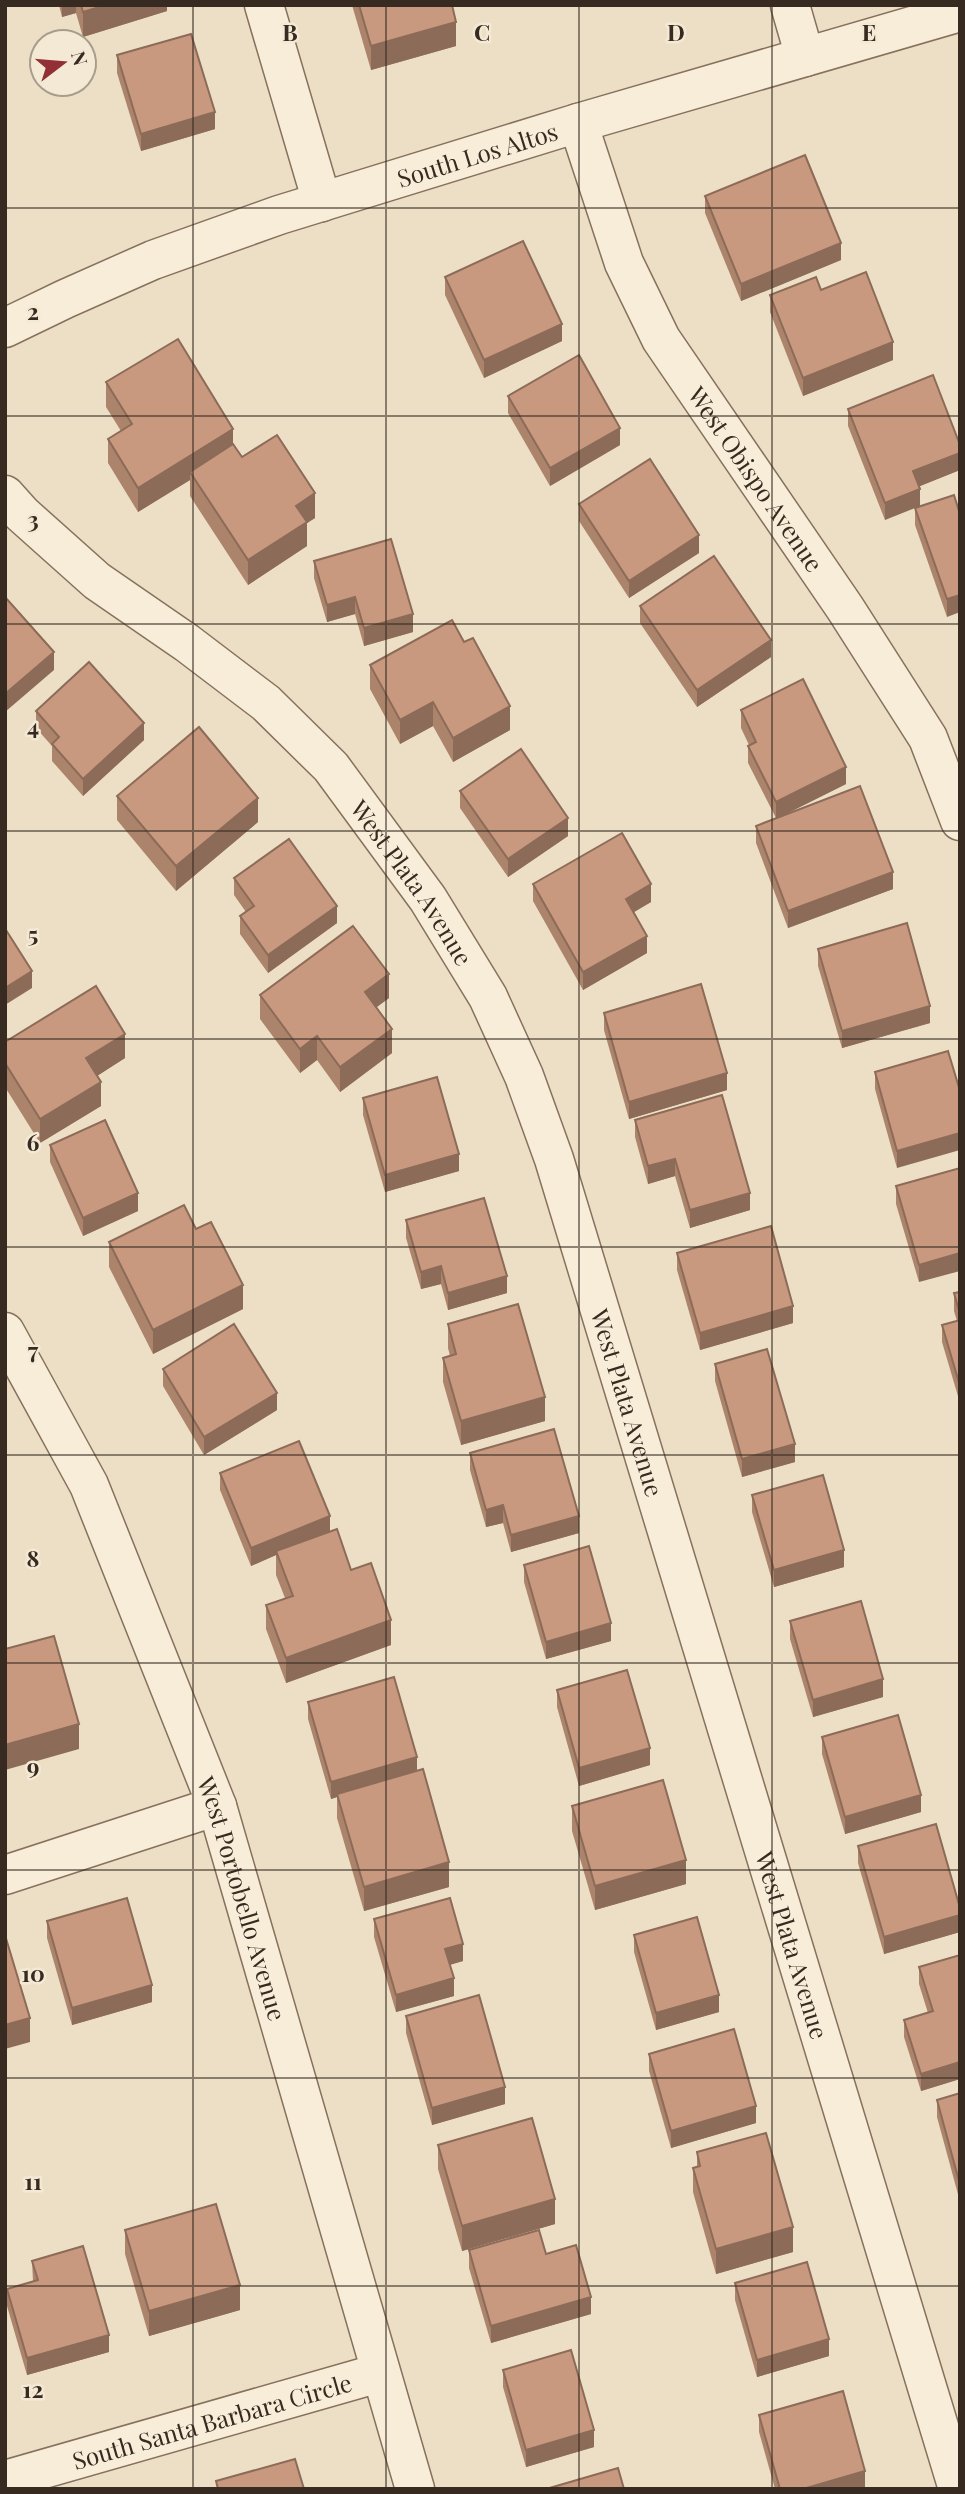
<svg xmlns="http://www.w3.org/2000/svg" width="965" height="2494" viewBox="0 0 965 2494" font-family="'Playfair Display',serif">
  <style>
    .lines { fill: none; stroke-linecap: round; stroke-linejoin: round }
    .minor-casing { stroke: #86715d; stroke-width: 41 }
    .minor { stroke: #f7edd9; stroke-width: 38 }
    .wall { fill: #ac846c }
    .shaded-wall { fill: #8c6b58 }
    .building { fill: #c8997e; stroke: #8c6b58; stroke-width: 2 }
    .grid { fill: none; stroke: #372a20; stroke-width: 2; stroke-opacity: 0.55 }
    .labels { text-anchor: middle; dominant-baseline: central; stroke-width: 5; stroke-linejoin: round; paint-order: stroke }
    .street-label { font-size: 24px; fill: #372a20; stroke: #f4e9d5 }
    .grid-label { font-size: 23px; text-anchor: middle; font-weight: bold; fill: #372a20; stroke: #f4e9d5; stroke-width: 5; stroke-linejoin: round; paint-order: stroke }
  </style>
  <rect width="100%" height="100%" fill="#ecdfc6"/>
  <g class="lines">
    <defs>
      <g id="minor">
        <path d="M 264,5 L 322,202"/>
        <path d="M 790,5 L 805,57"/>
        <path id="s1" d="M 578,123 L 624,263 L 661,339 L 845,608 L 928,738 L 960,821"/>
        <path id="s2" d="M 5,328 L 65,299 L 153,260 L 279,215 L 578,123 L 960,12"/>
        <path id="s3" d="M 5,495 L 22,514 L 97,581 L 187,643 L 266,703 L 331,767 L 428,899 L 488,997 L 524,1076 L 554,1159 L 958,2489"/>
        <path id="s4" d="M 5,1332 L 89,1485 L 217,1806 L 415,2489"/>
        <path d="M 5,1875 L 217,1806"/>
        <path id="s5" d="M 5,2480 L 379,2373"/>
      </g>
    </defs>
    <use href="#minor" class="minor-casing"/>
    <use href="#minor" class="minor"/>
  </g>
  <g class="wall">
    <path d="M 59,5 L 167,5 L 167,11 L 83,37 L 76,13 L 62,17 Z"/>
    <path d="M 352,5 L 452,5 L 456,46 L 371,70 Z"/>
    <path d="M 117,55 L 215,129 L 141,151 L 117,73 Z"/>
    <path d="M 705,196 L 841,260 L 741,301 L 705,213 Z"/>
    <path d="M 445,277 L 562,341 L 484,378 L 445,295 Z"/>
    <path d="M 770,295 L 893,360 L 803,396 L 770,312 Z"/>
    <path d="M 106,382 L 233,444 L 242,457 L 315,518 L 307,523 L 307,546 L 248,585 L 190,496 L 190,480 L 138,512 L 108,463 L 108,439 L 121,431 L 106,407 Z"/>
    <path d="M 508,396 L 620,445 L 550,486 L 508,413 Z"/>
    <path d="M 848,409 L 960,445 L 960,470 L 919,486 L 885,520 L 848,426 Z"/>
    <path d="M 579,504 L 699,553 L 629,598 L 579,521 Z"/>
    <path d="M 915,508 L 959,511 L 947,617 L 915,525 Z"/>
    <path d="M 314,561 L 413,632 L 364,646 L 355,614 L 327,622 L 314,578 Z"/>
    <path d="M 640,606 L 771,657 L 697,707 L 640,623 Z"/>
    <path d="M 464,642 L 510,730 L 453,762 L 433,726 L 400,744 L 370,689 L 370,665 Z"/>
    <path d="M 741,710 L 846,784 L 782,816 L 893,889 L 788,928 L 756,843 L 756,826 L 776,818 L 748,763 L 748,746 L 749,745 L 741,728 Z"/>
    <path d="M 36,711 L 144,740 L 83,796 L 52,761 L 52,746 L 36,728 Z"/>
    <path d="M 460,791 L 568,836 L 508,877 L 460,808 Z"/>
    <path d="M 117,796 L 258,822 L 176,891 L 117,820 Z"/>
    <path d="M 234,878 L 337,923 L 268,973 L 240,934 L 240,916 L 246,912 L 234,895 Z"/>
    <path d="M 533,884 L 651,902 L 633,912 L 647,953 L 583,990 L 533,901 Z"/>
    <path d="M 818,949 L 930,1023 L 842,1048 L 818,966 Z"/>
    <path d="M 260,995 L 389,998 L 376,1007 L 392,1053 L 340,1092 L 317,1060 L 300,1073 L 260,1019 Z"/>
    <path d="M 604,1013 L 727,1090 L 629,1119 L 604,1030 Z"/>
    <path d="M 5,1042 L 125,1058 L 97,1076 L 101,1106 L 40,1143 L 5,1087 Z"/>
    <path d="M 948,1051 L 897,1168 L 875,1089 L 875,1072 Z"/>
    <path d="M 363,1098 L 459,1171 L 385,1192 L 363,1115 Z"/>
    <path d="M 635,1120 L 750,1210 L 690,1228 L 675,1176 L 648,1184 L 635,1137 Z"/>
    <path d="M 50,1145 L 138,1211 L 83,1236 L 50,1162 Z"/>
    <path d="M 960,1168 L 919,1282 L 896,1204 L 896,1186 Z"/>
    <path d="M 406,1220 L 507,1293 L 448,1310 L 441,1284 L 421,1289 L 406,1238 Z"/>
    <path d="M 196,1229 L 243,1309 L 153,1354 L 109,1267 L 109,1242 Z"/>
    <path d="M 677,1253 L 793,1323 L 700,1350 L 677,1270 Z"/>
    <path d="M 960,1292 L 960,1403 L 942,1342 L 942,1325 L 957,1321 L 954,1311 L 954,1293 Z"/>
    <path d="M 448,1324 L 545,1421 L 461,1445 L 443,1382 L 443,1358 L 450,1356 L 448,1348 Z"/>
    <path d="M 715,1364 L 795,1462 L 742,1477 L 715,1381 Z"/>
    <path d="M 163,1369 L 277,1410 L 204,1455 L 163,1386 Z"/>
    <path d="M 470,1453 L 579,1533 L 511,1552 L 503,1523 L 486,1527 L 470,1470 Z"/>
    <path d="M 220,1473 L 330,1532 L 351,1570 L 391,1645 L 286,1683 L 266,1629 L 266,1605 L 285,1598 L 276,1575 L 276,1555 L 251,1566 L 220,1490 Z"/>
    <path d="M 752,1495 L 844,1567 L 774,1587 L 752,1512 Z"/>
    <path d="M 524,1565 L 611,1641 L 546,1659 L 524,1582 Z"/>
    <path d="M 790,1621 L 883,1697 L 813,1717 L 790,1639 Z"/>
    <path d="M 557,1690 L 650,1765 L 579,1786 L 557,1707 Z"/>
    <path d="M 308,1702 L 417,1771 L 449,1887 L 364,1911 L 337,1818 L 337,1797 L 331,1799 L 308,1719 Z"/>
    <path d="M 822,1737 L 921,1812 L 845,1834 L 822,1754 Z"/>
    <path d="M 572,1806 L 686,1884 L 595,1910 L 572,1831 Z"/>
    <path d="M 858,1846 L 960,1908 L 960,1932 L 884,1954 L 858,1863 Z"/>
    <path d="M 374,1919 L 463,1961 L 450,1965 L 454,1996 L 396,2012 L 374,1937 Z"/>
    <path d="M 47,1921 L 152,2002 L 72,2025 L 47,1938 Z"/>
    <path d="M 634,1935 L 719,2012 L 656,2030 L 634,1952 Z"/>
    <path d="M 960,1955 L 960,2079 L 921,2091 L 904,2037 L 904,2020 L 928,2013 L 919,1984 L 919,1967 Z"/>
    <path d="M 406,2016 L 505,2104 L 432,2125 L 406,2033 Z"/>
    <path d="M 649,2054 L 756,2123 L 671,2148 L 649,2071 Z"/>
    <path d="M 960,2093 L 959,2198 L 937,2117 L 937,2100 Z"/>
    <path d="M 438,2145 L 555,2224 L 462,2251 L 438,2169 Z"/>
    <path d="M 697,2152 L 793,2252 L 716,2274 L 693,2192 L 693,2168 L 697,2167 Z"/>
    <path d="M 125,2230 L 240,2310 L 149,2336 L 125,2254 Z"/>
    <path d="M 469,2250 L 546,2254 L 591,2314 L 491,2343 L 469,2268 Z"/>
    <path d="M 32,2261 L 109,2352 L 27,2375 L 7,2306 L 7,2289 L 33,2281 Z"/>
    <path d="M 735,2283 L 829,2356 L 757,2377 L 735,2300 Z"/>
    <path d="M 503,2370 L 594,2447 L 526,2467 L 503,2387 Z"/>
    <path d="M 759,2415 L 865,2488 L 775,2489 L 759,2432 Z"/>
  </g>
  <g class="shaded-wall">
    <path d="M 62,5 L 76,5 L 76,13 L 62,17 Z"/>
    <path d="M 106,5 L 167,5 L 167,11 L 83,37 L 83,12 Z"/>
    <path d="M 456,22 L 456,46 L 371,70 L 371,46 Z"/>
    <path d="M 215,112 L 215,129 L 141,151 L 141,134 Z"/>
    <path d="M 841,243 L 841,260 L 741,301 L 741,284 Z"/>
    <path d="M 562,324 L 562,341 L 484,378 L 484,360 Z"/>
    <path d="M 893,342 L 893,360 L 803,396 L 803,378 Z"/>
    <path d="M 620,428 L 620,445 L 550,486 L 550,468 Z"/>
    <path d="M 233,429 L 233,454 L 190,472 L 190,480 L 138,512 L 138,488 Z"/>
    <path d="M 960,453 L 960,470 L 913,489 L 913,471 Z"/>
    <path d="M 920,489 L 920,506 L 885,520 L 885,503 Z"/>
    <path d="M 315,493 L 315,518 L 307,523 L 307,546 L 248,585 L 248,560 L 296,506 Z"/>
    <path d="M 699,535 L 699,553 L 629,598 L 629,581 Z"/>
    <path d="M 960,595 L 960,612 L 947,617 L 947,599 Z"/>
    <path d="M 355,597 L 355,614 L 327,622 L 327,605 Z"/>
    <path d="M 413,614 L 413,632 L 364,646 L 364,628 Z"/>
    <path d="M 771,640 L 771,657 L 697,707 L 697,690 Z"/>
    <path d="M 54,652 L 54,670 L 5,712 L 5,694 Z"/>
    <path d="M 433,702 L 433,726 L 400,744 L 400,720 Z"/>
    <path d="M 510,706 L 510,730 L 453,762 L 453,738 Z"/>
    <path d="M 144,723 L 144,740 L 83,796 L 83,779 Z"/>
    <path d="M 846,767 L 846,784 L 776,819 L 776,802 Z"/>
    <path d="M 258,798 L 258,822 L 176,891 L 176,866 Z"/>
    <path d="M 568,818 L 568,836 L 508,877 L 508,859 Z"/>
    <path d="M 893,872 L 893,889 L 788,928 L 788,911 Z"/>
    <path d="M 651,884 L 651,902 L 626,917 L 626,899 Z"/>
    <path d="M 337,906 L 337,923 L 268,973 L 268,955 Z"/>
    <path d="M 647,936 L 647,953 L 583,990 L 583,972 Z"/>
    <path d="M 32,971 L 32,988 L 5,1005 L 5,988 Z"/>
    <path d="M 389,974 L 389,998 L 365,1016 L 365,992 Z"/>
    <path d="M 930,1006 L 930,1023 L 842,1048 L 842,1031 Z"/>
    <path d="M 392,1029 L 392,1053 L 340,1092 L 340,1067 Z"/>
    <path d="M 125,1034 L 125,1058 L 86,1083 L 86,1058 Z"/>
    <path d="M 317,1036 L 317,1060 L 300,1073 L 300,1049 Z"/>
    <path d="M 727,1073 L 727,1090 L 629,1119 L 629,1102 Z"/>
    <path d="M 101,1082 L 101,1106 L 40,1143 L 40,1119 Z"/>
    <path d="M 960,1133 L 960,1150 L 897,1168 L 897,1151 Z"/>
    <path d="M 459,1154 L 459,1171 L 385,1192 L 385,1175 Z"/>
    <path d="M 675,1159 L 675,1176 L 648,1184 L 648,1166 Z"/>
    <path d="M 138,1193 L 138,1211 L 83,1236 L 83,1218 Z"/>
    <path d="M 750,1193 L 750,1210 L 690,1228 L 690,1210 Z"/>
    <path d="M 960,1253 L 960,1271 L 919,1282 L 919,1265 Z"/>
    <path d="M 441,1266 L 441,1284 L 421,1289 L 421,1272 Z"/>
    <path d="M 507,1276 L 507,1293 L 448,1310 L 448,1293 Z"/>
    <path d="M 243,1285 L 243,1309 L 153,1354 L 153,1330 Z"/>
    <path d="M 793,1306 L 793,1323 L 700,1350 L 700,1333 Z"/>
    <path d="M 277,1393 L 277,1410 L 204,1455 L 204,1437 Z"/>
    <path d="M 545,1397 L 545,1421 L 461,1445 L 461,1421 Z"/>
    <path d="M 795,1444 L 795,1462 L 742,1477 L 742,1459 Z"/>
    <path d="M 503,1505 L 503,1523 L 486,1527 L 486,1510 Z"/>
    <path d="M 330,1516 L 330,1534 L 276,1551 L 276,1555 L 251,1566 L 251,1548 Z"/>
    <path d="M 579,1516 L 579,1533 L 511,1552 L 511,1535 Z"/>
    <path d="M 844,1550 L 844,1567 L 774,1587 L 774,1570 Z"/>
    <path d="M 391,1620 L 391,1645 L 286,1683 L 286,1658 Z"/>
    <path d="M 611,1623 L 611,1641 L 546,1659 L 546,1642 Z"/>
    <path d="M 883,1679 L 883,1697 L 813,1717 L 813,1700 Z"/>
    <path d="M 79,1724 L 79,1749 L 5,1770 L 5,1745 Z"/>
    <path d="M 650,1748 L 650,1765 L 579,1786 L 579,1768 Z"/>
    <path d="M 417,1757 L 417,1774 L 337,1794 L 337,1797 L 331,1799 L 331,1782 Z"/>
    <path d="M 921,1795 L 921,1812 L 845,1834 L 845,1817 Z"/>
    <path d="M 686,1860 L 686,1884 L 595,1910 L 595,1886 Z"/>
    <path d="M 449,1862 L 449,1887 L 364,1911 L 364,1887 Z"/>
    <path d="M 960,1915 L 960,1932 L 884,1954 L 884,1937 Z"/>
    <path d="M 463,1944 L 463,1961 L 445,1966 L 445,1949 Z"/>
    <path d="M 454,1978 L 454,1996 L 396,2012 L 396,1995 Z"/>
    <path d="M 152,1985 L 152,2002 L 72,2025 L 72,2008 Z"/>
    <path d="M 719,1995 L 719,2012 L 656,2030 L 656,2013 Z"/>
    <path d="M 30,2018 L 30,2042 L 5,2049 L 5,2025 Z"/>
    <path d="M 960,2062 L 960,2079 L 921,2091 L 921,2074 Z"/>
    <path d="M 505,2087 L 505,2104 L 432,2125 L 432,2108 Z"/>
    <path d="M 756,2106 L 756,2123 L 671,2148 L 671,2131 Z"/>
    <path d="M 555,2199 L 555,2224 L 462,2251 L 462,2226 Z"/>
    <path d="M 793,2227 L 793,2252 L 716,2274 L 716,2249 Z"/>
    <path d="M 240,2285 L 240,2310 L 149,2336 L 149,2311 Z"/>
    <path d="M 591,2297 L 591,2314 L 491,2343 L 491,2326 Z"/>
    <path d="M 109,2335 L 109,2352 L 27,2375 L 27,2358 Z"/>
    <path d="M 829,2339 L 829,2356 L 757,2377 L 757,2360 Z"/>
    <path d="M 594,2430 L 594,2447 L 526,2467 L 526,2450 Z"/>
    <path d="M 865,2471 L 865,2488 L 803,2489 Z"/>
  </g>
  <g class="building">
    <path d="M 81,5 L 106,5 L 83,12 Z"/>
    <path d="M 359,5 L 452,5 L 456,22 L 371,46 Z"/>
    <path d="M 191,34 L 215,112 L 141,134 L 117,55 Z"/>
    <path d="M 805,155 L 841,243 L 741,284 L 705,196 Z"/>
    <path d="M 523,241 L 562,324 L 484,360 L 445,277 Z"/>
    <path d="M 866,272 L 893,342 L 803,378 L 770,295 L 816,277 L 821,290 Z"/>
    <path d="M 178,339 L 233,429 L 138,488 L 108,439 L 132,424 L 106,382 Z"/>
    <path d="M 579,355 L 620,428 L 550,468 L 508,396 Z"/>
    <path d="M 933,375 L 960,445 L 960,453 L 913,471 L 920,489 L 885,503 L 848,409 Z"/>
    <path d="M 277,435 L 315,493 L 296,506 L 307,522 L 248,560 L 190,472 L 233,444 L 242,457 Z"/>
    <path d="M 650,459 L 699,535 L 629,581 L 579,504 Z"/>
    <path d="M 954,495 L 959,511 L 960,510 L 960,595 L 947,599 L 915,508 Z"/>
    <path d="M 391,539 L 413,614 L 364,628 L 355,597 L 327,605 L 314,561 Z"/>
    <path d="M 714,556 L 771,640 L 697,690 L 640,606 Z"/>
    <path d="M 5,597 L 54,652 L 5,694 Z"/>
    <path d="M 452,620 L 464,642 L 473,638 L 510,706 L 453,738 L 433,702 L 400,720 L 370,665 Z"/>
    <path d="M 89,662 L 144,723 L 83,779 L 52,744 L 59,737 L 36,711 Z"/>
    <path d="M 803,679 L 846,767 L 776,802 L 748,746 L 756,742 L 741,710 Z"/>
    <path d="M 199,727 L 258,798 L 176,866 L 117,796 Z"/>
    <path d="M 521,749 L 568,818 L 508,859 L 460,791 Z"/>
    <path d="M 860,786 L 893,872 L 788,911 L 756,826 Z"/>
    <path d="M 622,833 L 651,884 L 626,899 L 647,936 L 583,972 L 533,884 Z"/>
    <path d="M 289,839 L 337,906 L 268,955 L 240,916 L 254,906 L 234,878 Z"/>
    <path d="M 907,923 L 930,1006 L 842,1031 L 818,949 Z"/>
    <path d="M 353,926 L 389,974 L 365,992 L 392,1029 L 340,1067 L 317,1036 L 300,1049 L 260,995 Z"/>
    <path d="M 6,930 L 32,971 L 5,988 L 5,931 Z"/>
    <path d="M 701,984 L 727,1073 L 629,1102 L 604,1013 Z"/>
    <path d="M 96,986 L 125,1034 L 86,1058 L 101,1082 L 40,1119 L 5,1063 L 5,1042 Z"/>
    <path d="M 948,1051 L 960,1091 L 960,1133 L 897,1151 L 875,1072 Z"/>
    <path d="M 437,1077 L 459,1154 L 385,1175 L 363,1098 Z"/>
    <path d="M 722,1095 L 750,1193 L 690,1210 L 675,1159 L 648,1166 L 635,1120 Z"/>
    <path d="M 105,1120 L 138,1193 L 83,1218 L 50,1145 Z"/>
    <path d="M 960,1168 L 960,1253 L 919,1265 L 896,1186 Z"/>
    <path d="M 484,1198 L 507,1276 L 448,1293 L 441,1266 L 421,1272 L 406,1220 Z"/>
    <path d="M 184,1205 L 196,1229 L 211,1222 L 243,1285 L 153,1330 L 109,1242 Z"/>
    <path d="M 771,1226 L 793,1306 L 700,1333 L 677,1253 Z"/>
    <path d="M 960,1292 L 960,1314 L 954,1293 Z"/>
    <path d="M 518,1304 L 545,1397 L 461,1421 L 443,1358 L 456,1354 L 448,1324 Z"/>
    <path d="M 960,1320 L 960,1386 L 942,1325 Z"/>
    <path d="M 234,1324 L 277,1393 L 204,1437 L 163,1369 Z"/>
    <path d="M 767,1349 L 795,1444 L 742,1459 L 715,1364 Z"/>
    <path d="M 554,1429 L 579,1516 L 511,1535 L 503,1505 L 486,1510 L 470,1453 Z"/>
    <path d="M 299,1441 L 330,1516 L 251,1548 L 220,1473 Z"/>
    <path d="M 823,1475 L 844,1550 L 774,1570 L 752,1495 Z"/>
    <path d="M 337,1529 L 351,1570 L 371,1563 L 391,1620 L 286,1658 L 266,1605 L 293,1596 L 276,1551 Z"/>
    <path d="M 589,1546 L 611,1623 L 546,1642 L 524,1565 Z"/>
    <path d="M 861,1601 L 883,1679 L 813,1700 L 790,1621 Z"/>
    <path d="M 54,1636 L 79,1724 L 5,1745 L 5,1649 Z"/>
    <path d="M 627,1670 L 650,1748 L 579,1768 L 557,1690 Z"/>
    <path d="M 394,1677 L 417,1757 L 331,1782 L 308,1702 Z"/>
    <path d="M 898,1715 L 921,1795 L 845,1817 L 822,1737 Z"/>
    <path d="M 423,1769 L 449,1862 L 364,1887 L 337,1794 Z"/>
    <path d="M 663,1780 L 686,1860 L 595,1886 L 572,1806 Z"/>
    <path d="M 936,1824 L 960,1908 L 960,1915 L 884,1937 L 858,1846 Z"/>
    <path d="M 127,1898 L 152,1985 L 72,2008 L 47,1921 Z"/>
    <path d="M 450,1898 L 463,1944 L 445,1949 L 454,1978 L 396,1995 L 374,1919 Z"/>
    <path d="M 697,1917 L 719,1995 L 656,2013 L 634,1935 Z"/>
    <path d="M 5,1935 L 30,2018 L 5,2025 Z"/>
    <path d="M 960,1955 L 960,2062 L 921,2074 L 904,2020 L 933,2011 L 919,1967 Z"/>
    <path d="M 479,1995 L 505,2087 L 432,2108 L 406,2016 Z"/>
    <path d="M 734,2029 L 756,2106 L 671,2131 L 649,2054 Z"/>
    <path d="M 960,2093 L 960,2181 L 959,2181 L 937,2100 Z"/>
    <path d="M 532,2118 L 555,2199 L 462,2226 L 438,2145 Z"/>
    <path d="M 766,2133 L 793,2227 L 716,2249 L 693,2168 L 700,2166 L 697,2152 Z"/>
    <path d="M 216,2204 L 240,2285 L 149,2311 L 125,2230 Z"/>
    <path d="M 539,2230 L 546,2254 L 576,2245 L 591,2297 L 491,2326 L 469,2250 Z"/>
    <path d="M 83,2246 L 109,2335 L 27,2358 L 7,2289 L 38,2280 L 32,2261 Z"/>
    <path d="M 807,2262 L 829,2339 L 757,2360 L 735,2283 Z"/>
    <path d="M 571,2350 L 594,2430 L 526,2450 L 503,2370 Z"/>
    <path d="M 843,2391 L 865,2471 L 803,2489 L 780,2489 L 759,2415 Z"/>
    <path d="M 295,2459 L 304,2489 L 218,2489 L 216,2481 Z"/>
    <path d="M 618,2468 L 624,2489 L 546,2489 Z"/>
  </g>
  <path class="grid" d="M 193,5 L 193,2489M 386,5 L 386,2489M 579,5 L 579,2489M 772,5 L 772,2489M 5,208 L 960,208M 5,416 L 960,416M 5,624 L 960,624M 5,831 L 960,831M 5,1039 L 960,1039M 5,1247 L 960,1247M 5,1455 L 960,1455M 5,1663 L 960,1663M 5,1870 L 960,1870M 5,2078 L 960,2078M 5,2286 L 960,2286"/>
  <g class="labels">
    <g class="street-label">
      <text stroke="none"><textPath href="#s2" startOffset="504">South Los Altos</textPath></text>
      <text stroke="none"><textPath href="#s1" startOffset="401">West Obispo Avenue</textPath></text>
      <text stroke="none"><textPath href="#s3" startOffset="567">West Plata Avenue</textPath></text>
      <text stroke="none"><textPath href="#s3" startOffset="1134">West Plata Avenue</textPath></text>
      <text stroke="none"><textPath href="#s4" startOffset="616">West Portobello Avenue</textPath></text>
      <text stroke="none"><textPath href="#s3" startOffset="1701">West Plata Avenue</textPath></text>
      <text stroke="none"><textPath href="#s5" startOffset="215">South Santa Barbara Circle</textPath></text>
    </g>
  </g>
  <g class="grid-label">
    <text x="290" y="41">B</text>
    <text x="482" y="41">C</text>
    <text x="676" y="41">D</text>
    <text x="869" y="41">E</text>
    <text x="33" y="320">2</text>
    <text x="33" y="528">3</text>
    <text x="33" y="735">4</text>
    <text x="33" y="943">5</text>
    <text x="33" y="1151">6</text>
    <text x="33" y="1359">7</text>
    <text x="33" y="1567">8</text>
    <text x="33" y="1775">9</text>
    <text x="33" y="1982">10</text>
    <text x="33" y="2190">11</text>
    <text x="33" y="2398">12</text>
  </g>
  <rect width="965" height="2494" fill="none" stroke="#372a20" stroke-width="14"/>
  <g transform="translate(63 63) rotate(74)"><circle r="33" fill="#f4e9d5" stroke="#a89d8d" stroke-width="2"/>
  <path d="M0-5L12 26L0 18L-12 26Z" fill="#923036"/>
  <text y="-10" font-size="19" font-weight="bold" text-anchor="middle" fill="#372a20">N</text>
  </g>
</svg>
